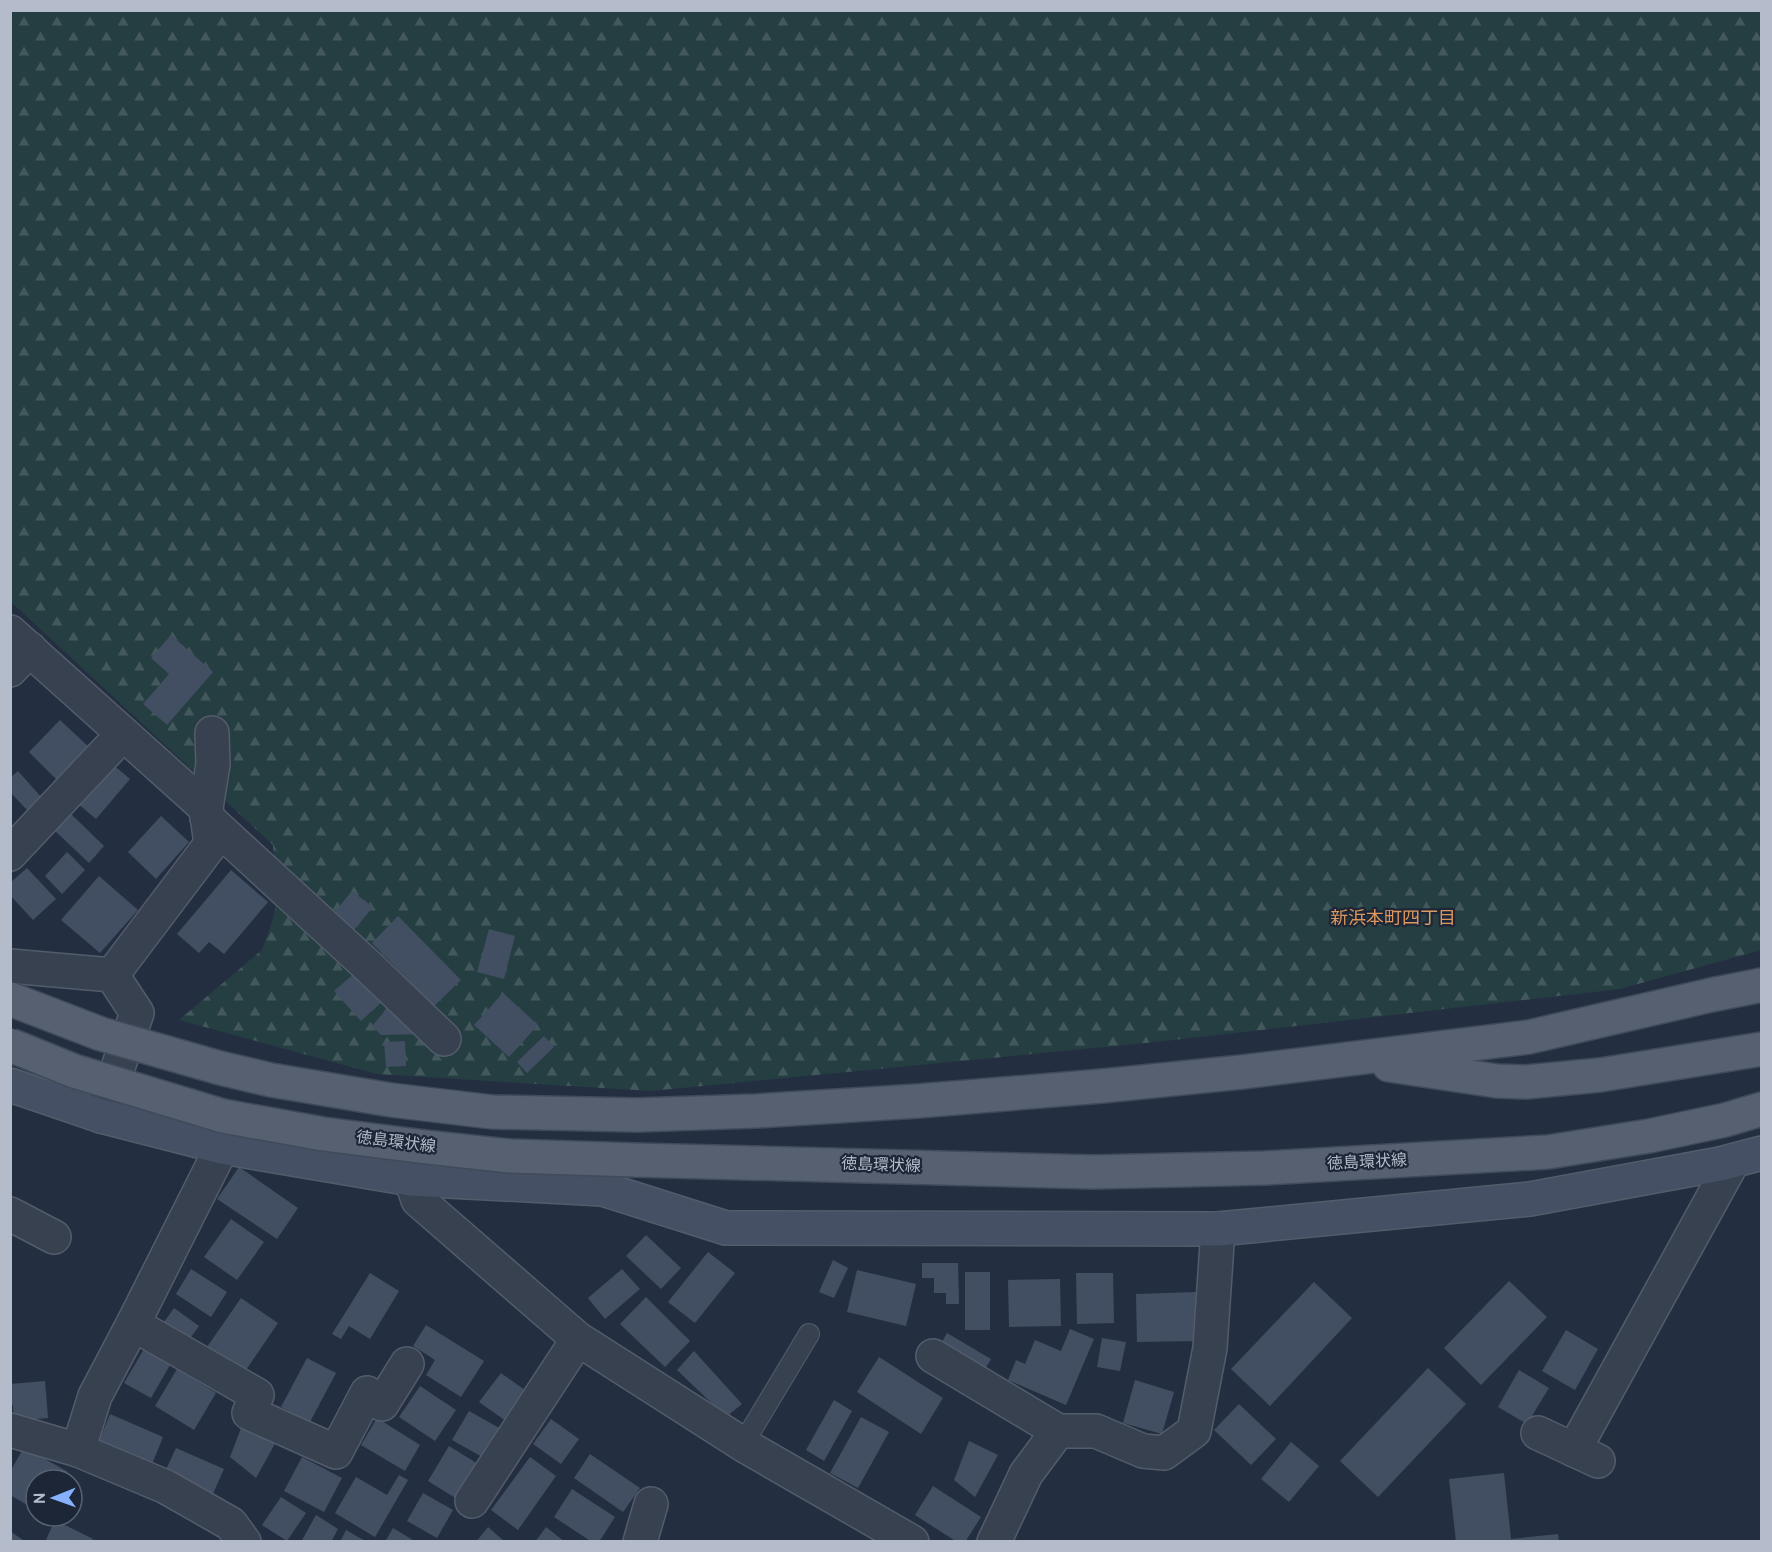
<svg xmlns="http://www.w3.org/2000/svg" width="1772" height="1552" viewBox="0 0 1772 1552" font-family="Overpass,'Noto Sans JP',sans-serif">
  <style>
    .forest { fill: url(#forest-firs) }
    .building { fill: #424f63 }
    .lines { fill: none; stroke-linecap: round; stroke-linejoin: round }
    .lane-casing { stroke: #535c6b; stroke-width: 22 }
    .street-casing { stroke: #535c6b; stroke-width: 36 }
    .secondary-casing { stroke: #535c6b; stroke-width: 36 }
    .primary-casing { stroke: #414a5a; stroke-width: 36 }
    .lane { stroke: #384150; stroke-width: 20 }
    .street { stroke: #384150; stroke-width: 33 }
    .secondary { stroke: #455064; stroke-width: 33 }
    .primary { stroke: #566071; stroke-width: 33 }
    .primary-bridge-casing { stroke: #414a5a; stroke-width: 36; stroke-linecap: butt }
    .primary-bridge { stroke: #566071; stroke-width: 33 }
    .labels { text-anchor: middle; dominant-baseline: central; stroke-width: 4.5; stroke-linejoin: round; paint-order: stroke }
    .street-label { font-size: 16px; fill: #b4bccb; stroke: #1d2636 }
    .neighbourhood-label { font-size: 18px; fill: #dc985f; stroke: #1d2636 }
  </style>
  <defs>
    <pattern id="forest-firs" width="22" height="20" patternUnits="userSpaceOnUse" patternTransform="scale(1.5)"><rect width="22" height="20" fill="#253e42"/><path d="M5 1l3.5 6h-7zM16 11l3.5 6h-7z" fill="#42585c"/></pattern>
  </defs>
  <rect width="100%" height="100%" fill="#232f41"/>
  <path class="forest" d="M 1758,10 L 1761,12 L 1761,950 L 1620,989 L 1156,1042 L 651,1091 L 377,1074 L 179,1020 L 262,950 L 275,912 L 276,900 L 273,845 L 11,602 L 10,11 Z"/>
  <g class="building">
    <path d="M 171,635 L 213,672 L 167,725 L 143,704 L 169,674 L 151,658 Z"/>
    <path d="M 60,720 L 91,749 L 59,782 L 29,752 Z"/>
    <path d="M 111,763 L 130,779 L 96,819 L 77,803 Z"/>
    <path d="M 18,771 L 42,798 L 28,811 L 10,792 L 10,778 Z"/>
    <path d="M 69,812 L 104,846 L 89,863 L 53,829 Z"/>
    <path d="M 161,816 L 189,842 L 156,879 L 128,852 Z"/>
    <path d="M 67,852 L 85,870 L 62,894 L 45,876 Z"/>
    <path d="M 27,868 L 56,899 L 33,920 L 10,895 L 10,883 Z"/>
    <path d="M 231,870 L 268,902 L 224,954 L 209,942 L 199,953 L 177,934 Z"/>
    <path d="M 99,876 L 138,910 L 100,953 L 61,920 Z"/>
    <path d="M 352,891 L 373,907 L 354,930 L 334,913 Z"/>
    <path d="M 398,916 L 461,980 L 434,1006 L 372,943 Z"/>
    <path d="M 489,929 L 515,936 L 504,979 L 477,972 Z"/>
    <path d="M 357,971 L 383,1001 L 361,1021 L 334,991 Z"/>
    <path d="M 503,993 L 538,1025 L 509,1057 L 474,1025 Z"/>
    <path d="M 391,1004 L 426,1034 L 381,1035 L 372,1026 Z"/>
    <path d="M 544,1036 L 554,1047 L 527,1073 L 517,1062 Z"/>
    <path d="M 405,1041 L 406,1066 L 386,1067 L 384,1042 Z"/>
    <path d="M 239,1167 L 298,1208 L 277,1239 L 217,1199 Z"/>
    <path d="M 231,1219 L 264,1242 L 237,1280 L 204,1257 Z"/>
    <path d="M 646,1235 L 681,1268 L 661,1289 L 626,1256 Z"/>
    <path d="M 708,1252 L 735,1273 L 695,1323 L 668,1302 Z"/>
    <path d="M 833,1260 L 848,1268 L 834,1298 L 819,1292 Z"/>
    <path d="M 922,1263 L 958,1263 L 959,1304 L 946,1304 L 946,1293 L 934,1293 L 934,1278 L 922,1278 Z"/>
    <path d="M 191,1269 L 227,1292 L 211,1317 L 176,1294 Z"/>
    <path d="M 622,1269 L 640,1289 L 605,1319 L 588,1298 Z"/>
    <path d="M 857,1270 L 916,1284 L 906,1326 L 847,1312 Z"/>
    <rect x="965" y="1272" width="25" height="58"/>
    <path d="M 370,1273 L 399,1291 L 370,1339 L 349,1326 L 341,1339 L 332,1334 Z"/>
    <path d="M 1076,1273 L 1113,1273 L 1114,1323 L 1077,1324 Z"/>
    <path d="M 1060,1279 L 1061,1326 L 1009,1327 L 1008,1280 Z"/>
    <path d="M 1509,1281 L 1547,1317 L 1481,1385 L 1444,1348 Z"/>
    <path d="M 1314,1282 L 1352,1318 L 1270,1406 L 1231,1369 Z"/>
    <path d="M 1197,1292 L 1198,1341 L 1137,1342 L 1136,1294 Z"/>
    <path d="M 646,1297 L 690,1341 L 665,1367 L 620,1324 Z"/>
    <path d="M 241,1298 L 278,1323 L 244,1373 L 207,1347 Z"/>
    <path d="M 174,1308 L 199,1326 L 189,1340 L 164,1322 Z"/>
    <path d="M 426,1325 L 484,1361 L 461,1397 L 426,1375 L 435,1360 L 413,1346 Z"/>
    <path d="M 1070,1329 L 1094,1339 L 1066,1405 L 1008,1380 L 1016,1360 L 1025,1364 L 1035,1340 L 1061,1351 Z"/>
    <path d="M 1566,1330 L 1598,1349 L 1575,1390 L 1542,1371 Z"/>
    <path d="M 947,1333 L 991,1359 L 981,1376 L 937,1351 Z"/>
    <path d="M 1102,1338 L 1126,1342 L 1120,1371 L 1097,1367 Z"/>
    <path d="M 144,1349 L 170,1365 L 151,1398 L 124,1383 Z"/>
    <path d="M 694,1351 L 742,1404 L 726,1417 L 677,1370 Z"/>
    <path d="M 879,1357 L 943,1398 L 921,1434 L 857,1392 Z"/>
    <path d="M 307,1358 L 336,1373 L 310,1422 L 281,1407 Z"/>
    <path d="M 1428,1368 L 1466,1404 L 1378,1497 L 1340,1461 Z"/>
    <path d="M 177,1369 L 216,1393 L 194,1430 L 155,1406 Z"/>
    <path d="M 1519,1370 L 1549,1388 L 1527,1424 L 1498,1407 Z"/>
    <path d="M 501,1373 L 532,1395 L 510,1424 L 479,1402 Z"/>
    <path d="M 1135,1380 L 1174,1392 L 1162,1434 L 1123,1423 Z"/>
    <path d="M 45,1381 L 48,1418 L 14,1421 L 13,1405 L 10,1406 L 10,1384 Z"/>
    <path d="M 420,1386 L 456,1410 L 435,1441 L 399,1417 Z"/>
    <path d="M 834,1400 L 852,1411 L 824,1461 L 806,1450 Z"/>
    <path d="M 1239,1404 L 1276,1439 L 1251,1465 L 1214,1430 Z"/>
    <path d="M 469,1411 L 501,1429 L 484,1458 L 452,1440 Z"/>
    <path d="M 110,1414 L 163,1437 L 150,1469 L 97,1446 Z"/>
    <path d="M 861,1417 L 889,1432 L 858,1488 L 830,1473 Z"/>
    <path d="M 377,1418 L 420,1445 L 405,1471 L 361,1445 Z"/>
    <path d="M 551,1419 L 579,1439 L 561,1464 L 533,1444 Z"/>
    <path d="M 243,1423 L 277,1440 L 256,1478 L 230,1457 Z"/>
    <path d="M 969,1441 L 998,1455 L 975,1497 L 954,1480 Z"/>
    <path d="M 1291,1442 L 1319,1466 L 1289,1502 L 1261,1479 Z"/>
    <path d="M 449,1446 L 478,1464 L 457,1499 L 428,1481 Z"/>
    <path d="M 24,1447 L 68,1472 L 63,1480 L 36,1480 L 36,1510 L 10,1495 L 10,1472 Z"/>
    <path d="M 176,1448 L 224,1469 L 211,1498 L 163,1476 Z"/>
    <path d="M 590,1454 L 640,1488 L 623,1512 L 574,1478 Z"/>
    <path d="M 302,1457 L 342,1478 L 324,1512 L 284,1491 Z"/>
    <path d="M 530,1457 L 556,1476 L 518,1530 L 491,1510 Z"/>
    <path d="M 1504,1473 L 1511,1539 L 1558,1534 L 1559,1542 L 1456,1542 L 1449,1479 Z"/>
    <path d="M 399,1475 L 408,1480 L 375,1537 L 335,1513 L 356,1477 L 387,1495 Z"/>
    <path d="M 933,1486 L 981,1517 L 965,1542 L 957,1542 L 915,1515 Z"/>
    <path d="M 572,1489 L 615,1517 L 599,1542 L 592,1542 L 554,1517 Z"/>
    <path d="M 423,1493 L 453,1510 L 437,1538 L 407,1521 Z"/>
    <path d="M 281,1497 L 306,1513 L 287,1541 L 262,1525 Z"/>
    <path d="M 316,1515 L 338,1529 L 331,1542 L 301,1542 Z"/>
    <path d="M 55,1520 L 93,1539 L 92,1542 L 45,1542 Z"/>
    <path d="M 488,1527 L 505,1542 L 476,1542 Z"/>
    <path d="M 546,1527 L 565,1542 L 535,1542 Z"/>
    <path d="M 393,1528 L 416,1542 L 385,1542 Z"/>
    <path d="M 346,1530 L 367,1542 L 340,1542 Z"/>
    <path d="M 10,1531 L 26,1542 L 10,1542 Z"/>
  </g>
  <g class="lines">
    <defs>
      <path id="lane" d="M 743,1444 L 809,1334"/>
      <g id="street">
        <path d="M 10,632 L 206,808 L 211,844 L 112,975"/>
        <path d="M 10,670 L 30,649"/>
        <path d="M 206,808 L 213,764 L 212,733"/>
        <path d="M 207,818 L 369,967 L 444,1039"/>
        <path d="M 10,854 L 123,734"/>
        <path d="M 10,966 L 112,975 L 137,1013 L 101,1116"/>
        <path d="M 411,1179 L 418,1200 L 578,1339 L 747,1447 L 912,1542"/>
        <path d="M 10,1214 L 54,1237"/>
        <path d="M 133,1324 L 257,1395 L 249,1413 L 336,1452 L 367,1393 L 382,1404 L 407,1364"/>
        <path d="M 933,1356 L 1058,1431"/>
        <path d="M 10,1430 L 78,1450 L 166,1487 L 231,1524 L 244,1542"/>
        <path d="M 1538,1433 L 1598,1461"/>
        <path d="M 78,1450 L 95,1396 L 133,1324 L 222,1147"/>
        <path d="M 1574,1450 L 1733,1161"/>
        <path d="M 472,1501 L 578,1339"/>
        <path d="M 640,1542 L 651,1504"/>
        <path d="M 994,1542 L 1026,1474 L 1058,1431 L 1096,1431 L 1143,1451 L 1164,1453 L 1194,1431 L 1210,1348 L 1218,1229"/>
      </g>
      <path id="secondary" d="M 10,1085 L 101,1116 L 222,1147 L 411,1179 L 603,1189 L 726,1228 L 1218,1229 L 1530,1199 L 1720,1164 L 1762,1153"/>
      <g id="primary">
        <path d="M 1389,1065 L 1497,1081 L 1526,1082 L 1600,1075 L 1762,1049"/>
        <path d="M 637,1115 L 756,1111 L 918,1101 L 1102,1086 L 1242,1072 L 1529,1037 L 1711,995 L 1762,985"/>
        <path d="M 635,1160 L 1094,1172 L 1265,1168 L 1548,1152 L 1649,1136 L 1725,1120 L 1762,1109"/>
      </g>
    </defs>
    <use href="#lane" class="lane-casing"/>
    <use href="#street" class="street-casing"/>
    <use href="#secondary" class="secondary-casing"/>
    <use href="#primary" class="primary-casing"/>
    <use href="#lane" class="lane"/>
    <use href="#street" class="street"/>
    <use href="#secondary" class="secondary"/>
    <use href="#primary" class="primary"/>
    <defs>
      <g id="primary-bridge">
        <path d="M 10,999 L 101,1034 L 220,1068 L 271,1080 L 391,1100 L 492,1112 L 637,1115"/>
        <path d="M 10,1045 L 74,1071 L 223,1116 L 323,1134 L 426,1147 L 510,1156 L 635,1160"/>
      </g>
    </defs>
    <use href="#primary-bridge" class="primary-bridge-casing"/>
    <use href="#primary-bridge" class="primary-bridge"/>
  </g>
  <g class="labels">
    <g class="street-label">
      <text transform="translate(396 1143) rotate(7)">徳島環状線</text>
      <text transform="translate(1367 1163) rotate(-3)">徳島環状線</text>
      <text transform="translate(881 1166) rotate(2)">徳島環状線</text>
    </g>
    <g class="neighbourhood-label">
      <text x="1393" y="919">新浜本町四丁目</text>
    </g>
  </g>
  <rect width="1772" height="1552" fill="none" stroke="#b4bccb" stroke-width="24"/>
  <g transform="translate(54 1498) rotate(269)"><circle r="28" fill="#1d2636" stroke="#596272" stroke-width="1.5"/>
  <path d="M0-4.5L10 22L0 15L-10 22Z" fill="#86b1fe"/>
  <text y="-9" font-size="16" font-weight="bold" text-anchor="middle" fill="#b4bccb">N</text>
  </g>
</svg>
